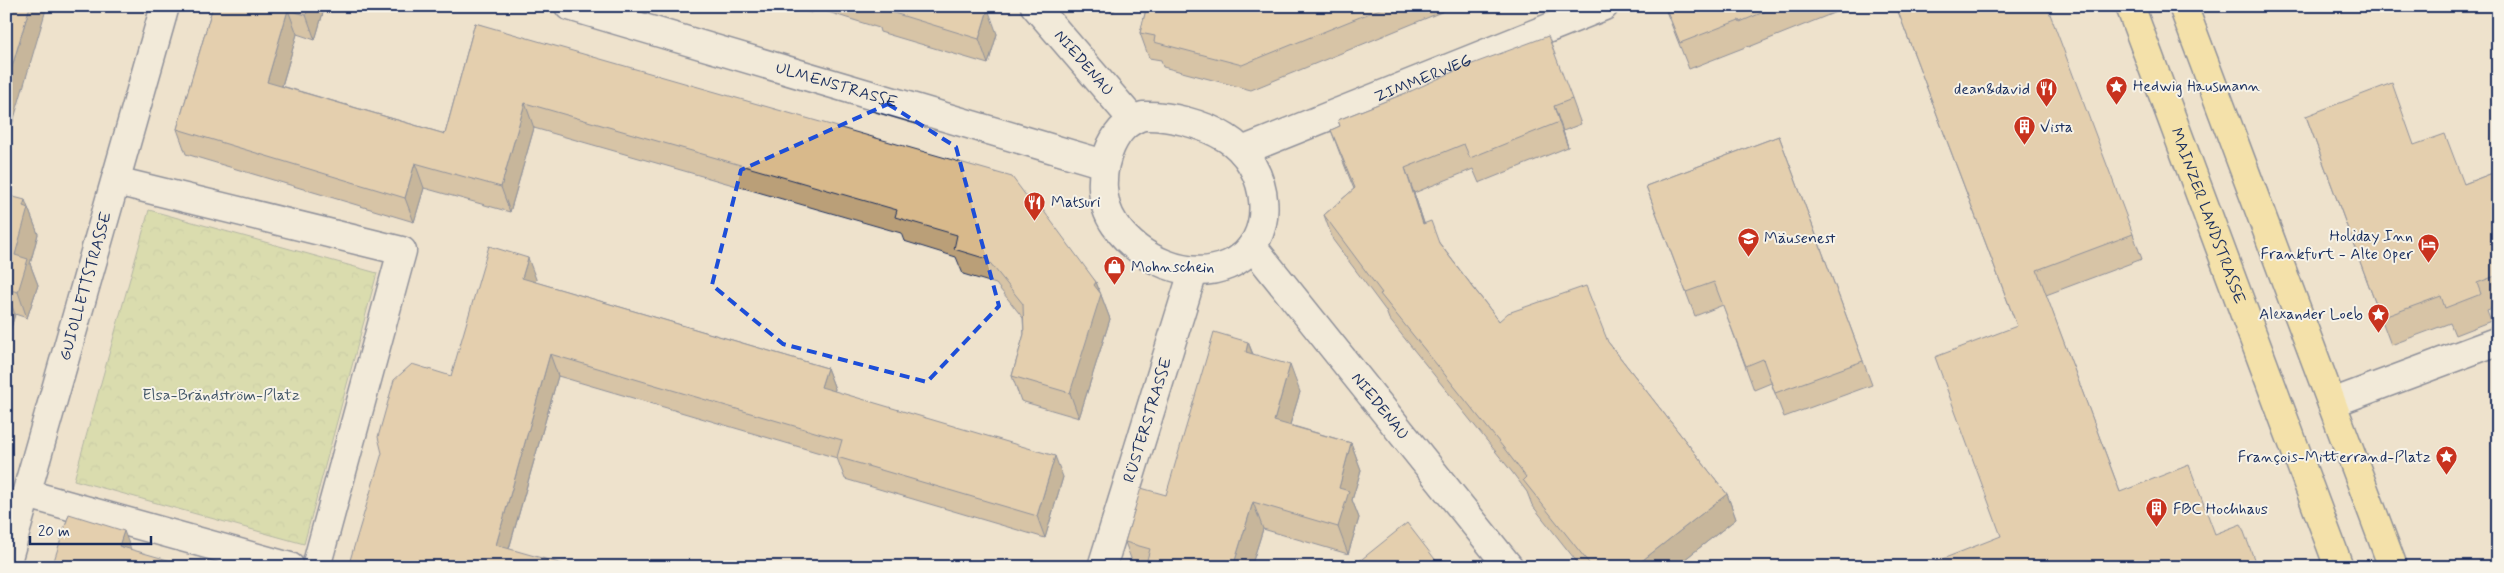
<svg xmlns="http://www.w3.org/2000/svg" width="2504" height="573" viewBox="0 0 2504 573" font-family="Mynerve,sans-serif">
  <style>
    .forest { fill: url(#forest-crowns); stroke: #6e8274 }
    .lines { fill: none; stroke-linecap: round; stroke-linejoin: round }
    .minor-casing { stroke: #1b2f5e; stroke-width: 31 }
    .major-casing { stroke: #1b2f5e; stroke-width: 31 }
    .minor { stroke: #f7f3e8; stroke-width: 28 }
    .major { stroke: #fae180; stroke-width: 28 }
    .wall { fill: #ba9f78; stroke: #1b2f5e }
    .shaded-wall { fill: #978261; stroke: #1b2f5e }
    .building { fill: #d8b98b; stroke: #1b2f5e }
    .marked { fill: none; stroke: #1d4ed8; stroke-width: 4; stroke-dasharray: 10 6; stroke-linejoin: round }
    .labels { text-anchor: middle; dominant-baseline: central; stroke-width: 4; stroke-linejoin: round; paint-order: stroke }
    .street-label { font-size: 16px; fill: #1b2f5e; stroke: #f7f3e8 }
    .poi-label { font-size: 16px; fill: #1b2f5e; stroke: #f7f3e8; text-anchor: start }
    .park-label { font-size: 16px; fill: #445869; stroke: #f7f3e8 }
  </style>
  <defs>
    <pattern id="forest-crowns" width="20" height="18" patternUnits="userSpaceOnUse" patternTransform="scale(1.25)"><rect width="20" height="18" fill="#c0d58a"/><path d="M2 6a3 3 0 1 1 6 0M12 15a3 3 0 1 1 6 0" fill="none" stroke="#a4b77a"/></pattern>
  </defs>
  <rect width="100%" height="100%" fill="#eee2cc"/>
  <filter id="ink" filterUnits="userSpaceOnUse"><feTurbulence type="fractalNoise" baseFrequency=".02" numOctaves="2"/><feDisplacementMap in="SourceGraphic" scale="10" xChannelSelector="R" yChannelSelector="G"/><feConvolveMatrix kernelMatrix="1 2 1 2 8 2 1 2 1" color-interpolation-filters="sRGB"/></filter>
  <g filter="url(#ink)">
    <path class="forest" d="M 149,210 L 377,273 L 304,544 L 74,480 Z"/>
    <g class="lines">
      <defs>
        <g id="minor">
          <path id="s1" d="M 569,6 L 1104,164"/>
          <path id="s2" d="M 1035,6 L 1132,119"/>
          <path d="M 1143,116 C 1169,115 1204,124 1226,138 C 1270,164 1281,243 1228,265 C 1188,282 1139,259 1115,225 C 1099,202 1100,170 1111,146 C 1118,131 1127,121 1143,116 Z"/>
          <path id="s3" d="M 1242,151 L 1604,6"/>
          <path d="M 116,181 L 402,251 L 316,567"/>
          <path id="s4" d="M 1252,246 L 1509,567"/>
          <path d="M 2332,403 L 2498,341"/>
          <path d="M 27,494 L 290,567"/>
          <path id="s5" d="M 6,565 L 165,6"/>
          <path id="s6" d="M 1102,567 L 1193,272"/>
        </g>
        <g id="major">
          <path id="s7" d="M 2130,6 L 2339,567"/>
          <path d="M 2183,6 L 2393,567"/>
        </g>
      </defs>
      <use href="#minor" class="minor-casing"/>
      <use href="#major" class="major-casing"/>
      <use href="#minor" class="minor"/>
      <use href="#major" class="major"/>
    </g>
    <g class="wall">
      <path d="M 57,6 L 70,6 L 69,10 Z"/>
      <path d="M 213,6 L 325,6 L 315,40 L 297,34 L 282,86 L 445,134 L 475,23 L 1039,213 L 1096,282 L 1110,319 L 1079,418 L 1021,401 L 1012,376 L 1024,334 L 1023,318 L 996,284 L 963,274 L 956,257 L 904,241 L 901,233 L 534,128 L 510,212 L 424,188 L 414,222 L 186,154 L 177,129 Z"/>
      <path d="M 788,6 L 980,6 L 997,34 L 988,64 L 880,32 L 879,28 L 812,7 L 811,13 Z"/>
      <path d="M 1106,6 L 1119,6 L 1111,13 Z"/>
      <path d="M 1147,6 L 1456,6 L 1251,90 L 1163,67 L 1161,60 L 1149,58 L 1140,33 Z"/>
      <path d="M 1664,6 L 1851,6 L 1749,47 L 1748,46 L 1689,69 Z"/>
      <path d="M 1896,6 L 2133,234 L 2142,259 L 2046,295 L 2120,492 L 2215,534 L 2257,567 L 2001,536 L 2017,326 Z"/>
      <path d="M 1411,91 L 1572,99 L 1581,124 L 1563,131 L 1568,147 L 1479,183 L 1473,169 L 1414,193 L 1424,223 L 1499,321 L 1608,342 L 1727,494 L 1736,519 L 1675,567 L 1581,567 L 1532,505 L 1527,492 L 1512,472 L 1389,319 L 1386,311 L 1333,240 L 1324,215 L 1354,189 L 1340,154 L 1331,130 L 1340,126 L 1338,120 Z"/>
      <path d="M 2306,116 L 2414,145 L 2464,184 L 2498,171 L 2498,306 L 2487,310 L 2491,321 L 2455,335 L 2450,323 L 2391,345 Z"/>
      <path d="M 1779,136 L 1872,385 L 1784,417 L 1771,383 L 1754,390 L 1723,305 L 1695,316 L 1646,186 Z"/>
      <path d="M 6,181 L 10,191 L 9,196 L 28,208 L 38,234 L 30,264 L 38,285 L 27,318 L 15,314 L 6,345 Z"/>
      <path d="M 536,279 L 535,282 L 827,368 L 835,389 L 834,391 L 1063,477 L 1045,538 L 845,479 L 837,458 L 558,376 L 509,549 L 348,567 L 451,376 Z"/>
      <path d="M 1248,342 L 1253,354 L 1300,392 L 1290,425 L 1351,443 L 1361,470 L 1352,500 L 1359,518 L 1348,554 L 1263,529 L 1251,567 L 1134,567 L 1125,542 L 1166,495 Z"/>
    </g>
    <g class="shaded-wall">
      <path d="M 30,6 L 47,6 L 6,146 L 6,87 Z"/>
      <path d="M 309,6 L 325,6 L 315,40 L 306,15 Z"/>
      <path d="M 808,6 L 812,6 L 812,7 L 811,13 Z"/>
      <path d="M 1109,6 L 1119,6 L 1111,13 Z"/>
      <path d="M 988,9 L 997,34 L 988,64 L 979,39 Z"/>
      <path d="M 288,10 L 297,34 L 276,106 L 267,82 Z"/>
      <path d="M 525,103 L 534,128 L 510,212 L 501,187 Z"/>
      <path d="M 1554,106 L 1563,131 L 1568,147 L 1559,122 Z"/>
      <path d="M 415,163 L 424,188 L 414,222 L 405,198 Z"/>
      <path d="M 1405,168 L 1414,193 L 1432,248 L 1423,224 Z"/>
      <path d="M 6,181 L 10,191 L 6,203 Z"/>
      <path d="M 25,200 L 38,234 L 30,264 L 38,285 L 27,318 L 18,292 L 15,255 L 23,206 Z"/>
      <path d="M 528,258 L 536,279 L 530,300 L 522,278 Z"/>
      <path d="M 1096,282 L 1110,319 L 1079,418 L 1070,393 L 1094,285 Z"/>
      <path d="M 6,291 L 15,314 L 6,345 Z"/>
      <path d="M 1248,342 L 1258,369 L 1246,352 Z"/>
      <path d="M 550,354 L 558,376 L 504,566 L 496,545 Z"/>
      <path d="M 1290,365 L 1300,392 L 1283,447 L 1274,421 Z"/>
      <path d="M 827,368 L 835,389 L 829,409 L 821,387 Z"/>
      <path d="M 1351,443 L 1361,470 L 1352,500 L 1359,518 L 1348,554 L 1338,527 L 1339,488 Z"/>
      <path d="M 1055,456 L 1063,477 L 1045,538 L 1037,516 Z"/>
      <path d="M 1727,494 L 1736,519 L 1675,567 L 1634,567 Z"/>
      <path d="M 1253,502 L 1263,529 L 1251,567 L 1233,567 Z"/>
      <path d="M 124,531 L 132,552 L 119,546 Z"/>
    </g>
    <g class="building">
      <path d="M 6,6 L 30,6 L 6,87 Z"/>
      <path d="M 213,6 L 309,6 L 306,15 L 288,10 L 267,82 L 445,134 L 475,23 L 1012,177 L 1039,213 L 1043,210 L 1096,282 L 1094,285 L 1101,294 L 1070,393 L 1012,376 L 1024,334 L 1023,304 L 987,259 L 954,249 L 957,235 L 895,217 L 897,210 L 525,103 L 501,187 L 415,163 L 405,198 L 177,129 Z"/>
      <path d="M 871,6 L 980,6 L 988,9 L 979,39 Z"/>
      <path d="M 1147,6 L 1387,6 L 1242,65 L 1154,42 L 1155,36 L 1140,33 Z"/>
      <path d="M 1665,6 L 1778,6 L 1740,22 L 1739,20 L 1680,43 Z"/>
      <path d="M 1896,6 L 2047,6 L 2133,234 L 2037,270 L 2120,492 L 2189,465 L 2215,534 L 2241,524 L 2257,567 L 1922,567 L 2001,536 L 1935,357 L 2017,326 Z"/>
      <path d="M 1548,36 L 1572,99 L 1554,106 L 1559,122 L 1470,158 L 1464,144 L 1405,168 L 1423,224 L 1431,221 L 1439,243 L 1499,321 L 1508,313 L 1586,286 L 1608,342 L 1727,494 L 1634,567 L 1592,567 L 1523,480 L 1526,477 L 1503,447 L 1380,294 L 1382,293 L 1324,215 L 1355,188 L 1331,130 L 1340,126 L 1338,120 L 1411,91 L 1464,67 Z"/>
      <path d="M 2392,83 L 2414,145 L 2445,134 L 2464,184 L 2498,171 L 2498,275 L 2477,283 L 2481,294 L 2445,308 L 2441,296 L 2381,318 L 2306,116 Z"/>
      <path d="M 1779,136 L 1863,361 L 1775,393 L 1763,359 L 1746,366 L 1714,282 L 1686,292 L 1646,186 Z"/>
      <path d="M 6,195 L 25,200 L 23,206 L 28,208 L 15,255 L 28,259 L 18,292 L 6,289 Z"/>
      <path d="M 489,246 L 528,258 L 522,278 L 827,368 L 821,387 L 1055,456 L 1037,516 L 837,457 L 842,440 L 550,354 L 496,545 L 573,567 L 348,567 L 382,453 L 378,437 L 394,380 L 412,364 L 451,376 Z"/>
      <path d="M 1214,332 L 1248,342 L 1246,352 L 1290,365 L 1274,421 L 1351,443 L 1339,488 L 1349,491 L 1338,527 L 1253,502 L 1233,567 L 1145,567 L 1150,549 L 1125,542 L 1141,488 L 1166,495 Z"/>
      <path d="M 69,514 L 124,531 L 119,546 L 192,567 L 52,567 Z"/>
      <path d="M 1407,523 L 1441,567 L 1352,567 Z"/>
    </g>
  </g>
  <path d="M0 0H2504V573H0ZM 888,104 L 956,147 L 999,306 L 927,382 L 783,344 L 712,285 L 741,170 Z" fill="#eee2cc" fill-opacity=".55" fill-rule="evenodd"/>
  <path class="marked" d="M 888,104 L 956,147 L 999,306 L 927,382 L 783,344 L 712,285 L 741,170 Z"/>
  <defs>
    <symbol id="sight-pin" viewBox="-11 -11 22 30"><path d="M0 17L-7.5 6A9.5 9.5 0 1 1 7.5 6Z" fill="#c8321e" stroke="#f7f3e8"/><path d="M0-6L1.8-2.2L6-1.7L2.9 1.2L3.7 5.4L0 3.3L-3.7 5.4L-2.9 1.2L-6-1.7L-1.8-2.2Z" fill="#fff"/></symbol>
    <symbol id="restaurant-pin" viewBox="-11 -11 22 30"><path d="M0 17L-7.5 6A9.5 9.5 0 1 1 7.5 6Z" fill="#c8321e" stroke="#f7f3e8"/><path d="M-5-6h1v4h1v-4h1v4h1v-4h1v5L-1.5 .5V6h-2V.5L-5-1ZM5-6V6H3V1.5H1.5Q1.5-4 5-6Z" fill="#fff"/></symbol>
    <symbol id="building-pin" viewBox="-11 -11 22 30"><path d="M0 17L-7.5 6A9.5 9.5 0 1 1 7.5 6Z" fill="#c8321e" stroke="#f7f3e8"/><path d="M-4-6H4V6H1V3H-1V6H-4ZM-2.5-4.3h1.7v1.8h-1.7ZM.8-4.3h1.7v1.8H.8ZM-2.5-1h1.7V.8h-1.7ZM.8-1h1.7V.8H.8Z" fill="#fff"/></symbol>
    <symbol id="school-pin" viewBox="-11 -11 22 30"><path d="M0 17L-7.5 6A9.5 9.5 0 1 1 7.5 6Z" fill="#c8321e" stroke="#f7f3e8"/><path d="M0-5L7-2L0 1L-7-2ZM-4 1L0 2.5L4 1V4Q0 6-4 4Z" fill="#fff"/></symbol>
    <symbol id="hotel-pin" viewBox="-11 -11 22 30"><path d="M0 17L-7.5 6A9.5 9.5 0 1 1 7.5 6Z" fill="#c8321e" stroke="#f7f3e8"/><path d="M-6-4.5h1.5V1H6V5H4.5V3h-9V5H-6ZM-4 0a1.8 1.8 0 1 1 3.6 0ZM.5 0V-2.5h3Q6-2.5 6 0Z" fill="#fff"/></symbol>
    <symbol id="shop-pin" viewBox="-11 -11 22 30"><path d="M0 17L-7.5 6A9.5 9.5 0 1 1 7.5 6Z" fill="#c8321e" stroke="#f7f3e8"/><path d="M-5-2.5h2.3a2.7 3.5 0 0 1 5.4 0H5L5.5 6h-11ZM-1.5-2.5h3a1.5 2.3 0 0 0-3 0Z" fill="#fff"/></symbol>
  </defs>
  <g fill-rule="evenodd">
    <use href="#sight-pin" x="2104" y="74" width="25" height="34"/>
    <use href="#restaurant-pin" x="2034" y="76" width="25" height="34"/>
    <use href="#building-pin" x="2012" y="114" width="25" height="34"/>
    <use href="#restaurant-pin" x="1022" y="190" width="25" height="34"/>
    <use href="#school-pin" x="1736" y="226" width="25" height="34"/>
    <use href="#hotel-pin" x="2416" y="232" width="25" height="34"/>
    <use href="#shop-pin" x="1102" y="254" width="25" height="34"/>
    <use href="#sight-pin" x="2366" y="302" width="25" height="34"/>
    <use href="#sight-pin" x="2434" y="444" width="25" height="34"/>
    <use href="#building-pin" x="2144" y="496" width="25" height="34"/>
  </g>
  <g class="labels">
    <g class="street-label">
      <text stroke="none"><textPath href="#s2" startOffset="75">NIEDENAU</textPath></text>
      <text stroke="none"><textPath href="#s3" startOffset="195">ZIMMERWEG</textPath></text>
      <text stroke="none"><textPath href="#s1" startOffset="279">ULMENSTRASSE</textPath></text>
      <text stroke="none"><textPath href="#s7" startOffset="224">MAINZER LANDSTRASSE</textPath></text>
      <text stroke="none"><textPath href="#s5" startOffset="290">GUIOLLETTSTRASSE</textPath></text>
      <text stroke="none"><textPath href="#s4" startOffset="205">NIEDENAU</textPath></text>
      <text stroke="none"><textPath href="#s6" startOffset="154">RÜSTERSTRASSE</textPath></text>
    </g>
    <g class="poi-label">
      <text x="2133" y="86">Hedwig Hausmann</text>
      <text x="2030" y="89" text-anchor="end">dean&amp;david</text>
      <text x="2040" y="127">Vista</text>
      <text x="1051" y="202">Matsuri</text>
      <text x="2413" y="236" text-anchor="end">Holiday Inn<tspan x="2413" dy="18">Frankfurt - Alte Oper</tspan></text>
      <text x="1764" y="238">Mäusenest</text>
      <text x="1131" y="267">Mohnschein</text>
      <text x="2363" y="314" text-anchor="end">Alexander Loeb</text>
      <text x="2431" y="457" text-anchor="end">François-Mitterrand-Platz</text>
      <text x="2173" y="509">FBC Hochhaus</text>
    </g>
    <g class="park-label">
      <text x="221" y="395">Elsa-Brändström-Platz</text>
    </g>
  </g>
  <rect width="2504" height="573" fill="none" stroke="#f7f3e8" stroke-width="25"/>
  <rect x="12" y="12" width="2479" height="548" fill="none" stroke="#1b2f5e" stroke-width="2" filter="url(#ink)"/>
  <path d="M30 536v8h121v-8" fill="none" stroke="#1b2f5e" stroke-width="2.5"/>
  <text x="38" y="536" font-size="15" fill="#1b2f5e" stroke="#f7f3e8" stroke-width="4" paint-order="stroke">20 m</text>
</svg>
